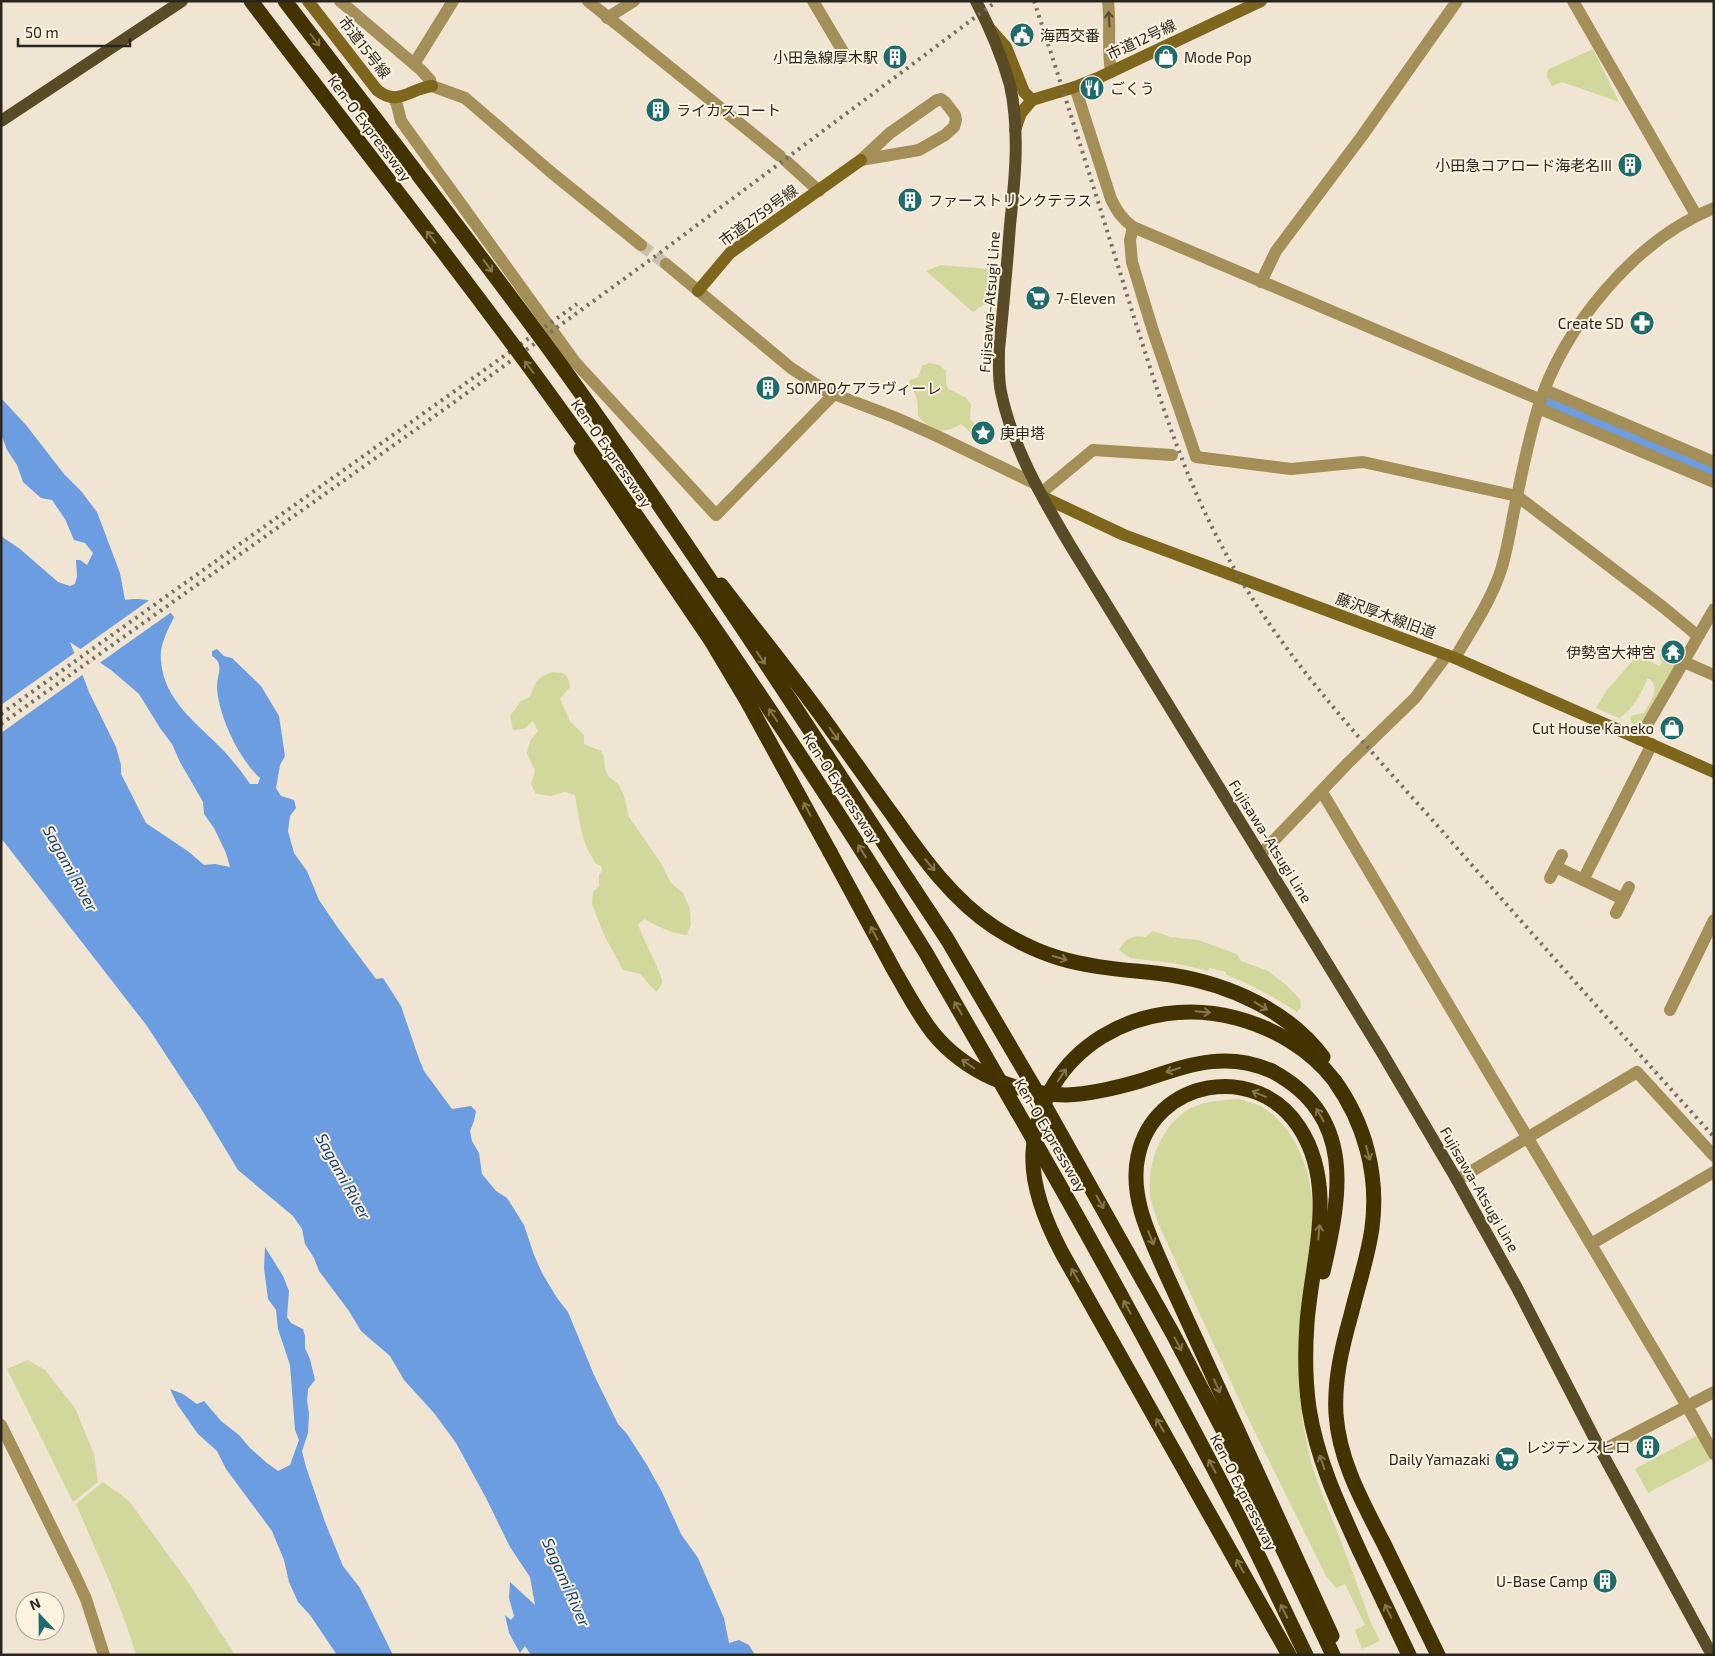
<svg xmlns="http://www.w3.org/2000/svg" width="1715" height="1656" viewBox="0 0 1715 1656" font-family="'Exo 2','Noto Sans JP',sans-serif">
  <style>
    .green { fill: #d2d89b }
    .water { fill: #6c9de1; fill-rule: evenodd }
    .pier { fill: #efe5d2 }
    .lines { fill: none; stroke-linecap: round; stroke-linejoin: round }
    .river { stroke: #6c9de1; stroke-width: 28 }
    .street-tunnel { stroke: #c8bfae; stroke-width: 12; stroke-dasharray: 12 6; stroke-linecap: butt }
    .street { stroke: #a48f58; stroke-width: 12 }
    .secondary { stroke: #7e661c; stroke-width: 12 }
    .primary { stroke: #594b25; stroke-width: 12 }
    .highway { stroke: #433300; stroke-width: 15 }
    .rail { stroke: #756f64; stroke-width: 4; stroke-dasharray: 2.5 5; stroke-linecap: butt }
    .highway-bridge { stroke: #433300; stroke-width: 15 }
    .oneway { stroke: #554b33 }
    .oneway2 { stroke: #84764e }
    .labels { text-anchor: middle; dominant-baseline: central; stroke-width: 4; stroke-linejoin: round; paint-order: stroke }
    .poi-label { font-size: 15px; fill: #2a261f; stroke: #fcf2df; text-anchor: start }
    .street-label { font-size: 15px; fill: #2a261f; stroke: #fcf2df }
    .water-label { font-size: 16px; font-style: italic; fill: #10407d; stroke: #fcf2df }
  </style>
  <rect width="100%" height="100%" fill="#efe5d2"/>
  <g class="green">
    <path d="M 1593,49 L 1619,102 L 1562,82 L 1552,86 L 1549,80 L 1547,79 L 1547,72 L 1549,69 Z"/>
    <path d="M 941,265 L 990,269 L 988,302 L 973,312 L 926,271 Z"/>
    <path d="M 929,363 L 939,365 L 946,371 L 946,382 L 948,389 L 965,397 L 971,404 L 970,419 L 978,427 L 976,433 L 971,433 L 961,424 C 942,435 933,432 918,416 C 918,404 918,394 909,385 L 910,380 L 918,377 L 922,366 Z"/>
    <path d="M 1661,650 L 1678,660 L 1639,727 L 1632,724 L 1630,717 L 1634,715 L 1644,713 C 1650,702 1661,689 1650,679 L 1647,679 C 1644,690 1629,714 1619,718 L 1596,708 L 1607,690 L 1636,657 L 1641,659 L 1645,654 L 1650,652 L 1651,654 L 1650,661 L 1659,666 L 1662,663 L 1659,656 Z"/>
    <path d="M 552,672 C 565,673 568,673 570,687 L 560,699 L 570,721 L 584,735 L 584,744 L 601,751 L 604,757 L 605,768 L 608,776 L 618,784 L 623,793 L 629,817 L 662,865 L 671,883 L 683,893 L 690,909 L 691,924 L 687,935 C 677,935 653,925 645,919 L 638,924 C 641,936 664,977 662,982 C 662,985 658,990 656,992 L 640,974 L 623,970 L 604,935 L 592,904 L 593,892 L 599,886 L 599,875 L 602,871 L 601,866 L 595,863 C 593,857 588,852 586,846 C 580,829 578,812 575,795 L 565,792 L 551,796 L 536,794 L 531,784 L 535,771 L 527,753 L 530,741 L 538,731 L 533,721 L 524,729 L 513,730 L 510,716 L 521,701 L 530,697 C 536,682 536,678 552,672 Z"/>
    <path d="M 1153,931 L 1171,937 L 1198,940 L 1237,954 L 1241,961 L 1268,971 L 1285,984 L 1300,999 L 1301,1007 L 1297,1012 C 1274,997 1251,984 1226,975 L 1226,972 L 1209,968 L 1208,971 L 1179,964 L 1130,958 L 1119,950 C 1124,939 1133,934 1145,937 Z"/>
    <path d="M 1239,1099 C 1247,1102 1257,1103 1264,1108 C 1281,1119 1293,1136 1301,1155 C 1326,1213 1304,1274 1299,1334 C 1296,1371 1300,1408 1307,1444 C 1311,1468 1322,1493 1331,1516 C 1345,1551 1358,1587 1371,1623 L 1380,1641 L 1362,1649 L 1355,1630 L 1365,1625 L 1345,1584 L 1336,1588 L 1325,1574 L 1244,1410 L 1158,1223 C 1156,1215 1153,1208 1151,1200 C 1145,1166 1161,1123 1193,1107 C 1208,1101 1223,1100 1239,1099 Z"/>
    <path d="M 28,1360 L 45,1370 L 75,1408 L 94,1454 L 98,1482 L 73,1502 L 7,1369 Z"/>
    <path d="M 1696,1436 L 1700,1436 L 1712,1459 L 1648,1493 L 1635,1469 Z"/>
    <path d="M 103,1482 L 129,1501 L 188,1582 L 235,1655 L 136,1655 C 121,1603 97,1554 76,1504 Z"/>
  </g>
  <g class="water">
    <path d="M 1,398 L 26,425 L 64,474 L 81,491 L 97,512 L 120,573 L 125,600 C 143,597 163,601 174,617 C 168,630 159,645 161,661 C 164,701 197,723 223,750 C 233,761 242,772 250,784 L 258,784 L 260,778 C 239,759 218,715 217,687 C 217,674 225,664 212,656 L 212,651 L 217,649 L 224,656 L 232,658 L 261,686 L 279,716 L 285,756 L 280,765 L 276,788 L 281,796 L 294,800 L 296,808 L 290,816 L 288,831 L 294,853 L 307,871 L 319,900 L 338,928 L 376,979 L 383,978 L 401,1006 L 418,1056 L 424,1071 L 452,1109 L 471,1106 L 476,1111 L 474,1121 L 470,1131 L 472,1141 L 479,1153 L 482,1174 L 496,1191 L 507,1198 L 524,1225 L 534,1255 L 542,1273 L 557,1298 L 568,1312 L 594,1375 L 618,1424 L 627,1434 L 647,1465 L 662,1492 L 681,1534 L 698,1558 L 724,1618 L 729,1643 L 739,1640 L 749,1645 L 755,1655 L 531,1655 L 525,1646 L 520,1653 L 509,1633 L 505,1615 L 511,1620 L 514,1616 L 509,1598 L 510,1582 L 535,1605 L 530,1577 L 510,1547 L 486,1498 L 456,1443 L 434,1413 L 404,1380 L 390,1356 L 361,1331 L 349,1311 L 319,1271 L 314,1258 L 305,1244 L 302,1229 L 293,1216 L 238,1170 L 200,1107 L 147,1026 L 1,838 L 1,536 L 20,549 L 58,582 L 70,586 L 75,584 L 77,576 L 76,560 L 80,560 L 87,565 L 93,553 L 85,543 L 74,540 L 65,519 L 52,500 L 41,498 L 23,482 L 17,465 L 7,450 L 1,434 ZM 70,642 L 111,670 L 139,694 L 160,728 L 172,744 L 180,762 L 203,802 L 204,814 L 214,828 L 226,853 L 230,867 L 215,864 L 204,865 L 189,852 L 146,823 L 121,774 L 121,765 L 116,747 L 89,692 Z"/>
    <path d="M 265,1247 L 283,1276 L 289,1291 L 287,1317 L 291,1323 L 303,1329 L 305,1336 L 305,1348 L 310,1359 L 315,1380 L 308,1389 L 307,1401 L 309,1413 L 308,1433 L 302,1451 L 306,1467 L 325,1522 L 343,1566 L 360,1588 L 393,1655 L 337,1655 L 310,1615 L 298,1602 L 289,1582 L 284,1560 L 272,1531 L 226,1469 L 217,1451 L 198,1434 L 177,1404 L 170,1389 L 183,1394 L 197,1404 L 204,1401 L 221,1421 L 239,1435 L 250,1448 L 267,1463 L 278,1471 L 290,1465 L 299,1440 L 295,1430 L 290,1365 L 278,1329 L 276,1310 L 268,1299 L 264,1268 Z"/>
  </g>
  <g class="pier">
    <path d="M 151,599 L 169,606 L 173,611 L 98,664 L 79,650 Z"/>
    <path d="M 76,652 L 85,673 L 1,733 L 1,705 Z"/>
  </g>
  <g class="lines">
    <path class="river" d="M 1553,405 L 1619,431 L 1714,473"/>
    <path class="street-tunnel" d="M 641,245 L 666,264"/>
    <g class="street">
      <path d="M 340,1 L 421,70 L 430,80 L 432,86 L 465,98 L 552,173 L 641,245"/>
      <path d="M 588,1 L 780,156"/>
      <path d="M 813,1 L 845,55"/>
      <path d="M 1108,1 C 1111,25 1107,48 1111,72"/>
      <path d="M 1573,1 L 1696,215"/>
      <path d="M 607,18 L 634,1"/>
      <path d="M 414,64 L 453,1"/>
      <path d="M 1075,87 L 1111,199 C 1117,211 1122,219 1133,227 L 1541,400"/>
      <path d="M 394,98 L 397,105 L 401,121 L 575,362 L 716,515 L 833,395"/>
      <path d="M 941,99 L 945,102 L 955,115 L 956,120 L 954,127 L 945,135 L 919,150 L 861,160 L 890,133 L 937,100 Z"/>
      <path d="M 786,161 L 819,191"/>
      <path d="M 1133,227 L 1130,240 L 1132,262 L 1153,331 L 1196,457 L 1291,469 L 1363,462 L 1517,496 L 1663,607 L 1698,636"/>
      <path d="M 666,264 L 791,368 L 826,391 L 894,417 L 937,436 L 1036,484"/>
      <path d="M 1261,282 L 1276,251 L 1362,136 L 1457,1"/>
      <path d="M 1545,390 L 1714,462"/>
      <path d="M 1538,408 L 1714,482"/>
      <path d="M 1041,493 L 1093,450 L 1172,455"/>
      <path d="M 1455,658 C 1471,630 1491,601 1501,570 C 1507,551 1510,531 1514,511 C 1521,477 1528,441 1538,408 C 1563,327 1635,240 1714,208"/>
      <path d="M 1684,662 L 1714,675"/>
      <path d="M 1639,739 L 1714,609"/>
      <path d="M 1322,792 L 1687,1406 L 1714,1454"/>
      <path d="M 1260,855 L 1348,763 L 1415,698 L 1447,655"/>
      <path d="M 1556,867 L 1623,899"/>
      <path d="M 1550,878 L 1562,855"/>
      <path d="M 1583,880 L 1652,744"/>
      <path d="M 1616,913 L 1629,887"/>
      <path d="M 1670,1010 L 1714,920"/>
      <path d="M 1457,1180 L 1637,1072 L 1714,1156"/>
      <path d="M 1591,1244 L 1714,1172"/>
      <path d="M 1,1425 L 75,1575 L 86,1599 L 104,1655"/>
      <path d="M 1601,1451 L 1714,1392"/>
    </g>
    <g class="secondary">
      <path d="M 308,1 L 377,90 C 398,107 409,89 432,86"/>
      <path d="M 991,30 L 1006,47 L 1024,92 L 1032,100"/>
      <path d="M 1032,100 L 1075,87 L 1100,77 L 1261,1"/>
      <path d="M 1015,130 L 1021,113 L 1032,100"/>
      <path d="M 698,291 L 730,253 L 861,160"/>
      <path d="M 1043,497 L 1124,535 L 1455,658 L 1714,772"/>
    </g>
    <g class="primary">
      <path d="M 976,1 C 990,28 1002,56 1010,85 C 1020,131 1015,179 1010,225 C 1007,267 1003,309 999,350 C 999,364 998,378 1001,392 C 1012,446 1042,498 1070,545 L 1381,1051 L 1457,1180 L 1517,1288 L 1601,1451 L 1712,1655"/>
      <path d="M 1,121 L 182,1"/>
    </g>
    <g class="highway">
      <path d="M 581,449 L 710,639 L 747,701 L 830,852"/>
      <path d="M 721,585 C 760,636 801,686 838,739 C 857,765 875,791 894,817 C 922,857 953,900 994,927 C 1014,940 1036,951 1059,958 C 1095,969 1134,970 1171,975 C 1228,984 1288,1010 1323,1057"/>
      <path d="M 908,880 L 947,939 L 1041,1099"/>
      <path d="M 888,892 L 926,953 L 1017,1111"/>
      <path d="M 1272,1071 C 1356,1116 1341,1194 1323,1272"/>
      <path d="M 1332,1636 L 1167,1276 C 1151,1239 1129,1198 1138,1156 C 1154,1079 1256,1061 1299,1127 C 1338,1186 1312,1258 1307,1323 C 1305,1351 1305,1380 1309,1408 C 1317,1460 1339,1506 1361,1554 C 1377,1588 1393,1621 1409,1655"/>
      <path d="M 1289,1655 L 1062,1253 C 1046,1223 1031,1187 1033,1152 C 1040,1048 1142,993 1236,1018 C 1274,1028 1310,1049 1334,1080 C 1365,1123 1379,1175 1372,1228 C 1368,1257 1358,1286 1351,1315 C 1342,1347 1334,1380 1336,1414 C 1339,1461 1363,1503 1384,1544 C 1402,1581 1420,1618 1438,1655"/>
    </g>
    <g class="rail">
      <path d="M 1034,1 C 1068,104 1100,208 1132,311 C 1156,386 1179,463 1215,533 C 1270,643 1354,732 1435,823 C 1527,928 1620,1033 1714,1137"/>
      <path d="M 1,714 L 577,304"/>
      <path d="M 1,724 L 446,408 L 661,252 L 997,1"/>
    </g>
    <g class="highway-bridge">
      <path d="M 251,1 C 349,130 449,256 544,387 C 664,552 780,720 888,892"/>
      <path d="M 285,1 C 378,123 473,244 563,368 C 683,535 796,708 908,880"/>
      <path d="M 830,852 C 852,892 873,932 895,972 C 907,992 918,1014 933,1033 C 964,1071 1017,1095 1066,1095 C 1091,1094 1116,1088 1140,1081 C 1187,1066 1223,1050 1272,1071"/>
      <path d="M 1041,1099 L 1173,1334 L 1260,1501 L 1333,1655"/>
      <path d="M 1017,1111 C 1093,1241 1165,1375 1235,1509 C 1260,1557 1282,1606 1306,1655"/>
    </g>
  </g>
  <defs><path id="oneway-shaft" d="M-6 0H5M1.5-3L5.5 0L1.5 3" fill="none" stroke-width="1.6" stroke-linecap="round" stroke-linejoin="round" transform="scale(1.25)"/></defs>
  <use class="oneway" href="#oneway-shaft" transform="translate(1109 19) rotate(-94)"/>
  <g class="oneway2">
    <use href="#oneway-shaft" transform="translate(315 40) rotate(53)"/>
    <use href="#oneway-shaft" transform="translate(431 237) rotate(-127)"/>
    <use href="#oneway-shaft" transform="translate(488 266) rotate(54)"/>
    <use href="#oneway-shaft" transform="translate(529 367) rotate(-127)"/>
    <use href="#oneway-shaft" transform="translate(761 658) rotate(56)"/>
    <use href="#oneway-shaft" transform="translate(773 715) rotate(-124)"/>
    <use href="#oneway-shaft" transform="translate(834 734) rotate(55)"/>
    <use href="#oneway-shaft" transform="translate(807 809) rotate(-118)"/>
    <use href="#oneway-shaft" transform="translate(862 851) rotate(-122)"/>
    <use href="#oneway-shaft" transform="translate(930 865) rotate(50)"/>
    <use href="#oneway-shaft" transform="translate(874 933) rotate(-118)"/>
    <use href="#oneway-shaft" transform="translate(1060 958) rotate(16)"/>
    <use href="#oneway-shaft" transform="translate(1261 1006) rotate(31)"/>
    <use href="#oneway-shaft" transform="translate(958 1008) rotate(-120)"/>
    <use href="#oneway-shaft" transform="translate(1203 1012) rotate(5)"/>
    <use href="#oneway-shaft" transform="translate(968 1064) rotate(-145)"/>
    <use href="#oneway-shaft" transform="translate(1173 1070) rotate(162)"/>
    <use href="#oneway-shaft" transform="translate(1062 1075) rotate(-55)"/>
    <use href="#oneway-shaft" transform="translate(1259 1094) rotate(-157)"/>
    <use href="#oneway-shaft" transform="translate(1320 1115) rotate(-120)"/>
    <use href="#oneway-shaft" transform="translate(1368 1153) rotate(75)"/>
    <use href="#oneway-shaft" transform="translate(1100 1202) rotate(61)"/>
    <use href="#oneway-shaft" transform="translate(1319 1232) rotate(-84)"/>
    <use href="#oneway-shaft" transform="translate(1151 1238) rotate(68)"/>
    <use href="#oneway-shaft" transform="translate(1075 1275) rotate(-119)"/>
    <use href="#oneway-shaft" transform="translate(1127 1307) rotate(-119)"/>
    <use href="#oneway-shaft" transform="translate(1178 1344) rotate(62)"/>
    <use href="#oneway-shaft" transform="translate(1217 1386) rotate(66)"/>
    <use href="#oneway-shaft" transform="translate(1160 1425) rotate(-120)"/>
    <use href="#oneway-shaft" transform="translate(1322 1462) rotate(-109)"/>
    <use href="#oneway-shaft" transform="translate(1212 1466) rotate(-118)"/>
    <use href="#oneway-shaft" transform="translate(1240 1566) rotate(-119)"/>
    <use href="#oneway-shaft" transform="translate(1284 1611) rotate(-116)"/>
    <use href="#oneway-shaft" transform="translate(1388 1611) rotate(-115)"/>
  </g>
  <defs>
    <symbol id="civic-disc" viewBox="-11 -11 22 22"><circle r="9.5" fill="#1e6b6c" stroke="#fcf2df"/><path d="M-.6-6.5H3V-4.5H.6V-3L4-1V1h2V6H-6V1h2V-1L-.6-3ZM-1.2 2.5V6h2.4V2.5Z" fill="#fff"/></symbol>
    <symbol id="building-disc" viewBox="-11 -11 22 22"><circle r="9.5" fill="#1e6b6c" stroke="#fcf2df"/><path d="M-4-6H4V6H1V3H-1V6H-4ZM-2.5-4.3h1.7v1.8h-1.7ZM.8-4.3h1.7v1.8H.8ZM-2.5-1h1.7V.8h-1.7ZM.8-1h1.7V.8H.8Z" fill="#fff"/></symbol>
    <symbol id="shop-disc" viewBox="-11 -11 22 22"><circle r="9.5" fill="#1e6b6c" stroke="#fcf2df"/><path d="M-5-2.5h2.3a2.7 3.5 0 0 1 5.4 0H5L5.5 6h-11ZM-1.5-2.5h3a1.5 2.3 0 0 0-3 0Z" fill="#fff"/></symbol>
    <symbol id="restaurant-disc" viewBox="-11 -11 22 22"><circle r="9.5" fill="#1e6b6c" stroke="#fcf2df"/><path d="M-5-6h1v4h1v-4h1v4h1v-4h1v5L-1.5 .5V6h-2V.5L-5-1ZM5-6V6H3V1.5H1.5Q1.5-4 5-6Z" fill="#fff"/></symbol>
    <symbol id="supermarket-disc" viewBox="-11 -11 22 22"><circle r="9.5" fill="#1e6b6c" stroke="#fcf2df"/><path d="M-6-5.5h2.5l.6 2H6L4.5 2H-2.5L-4.4-4H-6ZM-1.5 3.2a1.3 1.3 0 1 0 .1 0ZM3 3.2a1.3 1.3 0 1 0 .1 0Z" fill="#fff"/></symbol>
    <symbol id="pharmacy-disc" viewBox="-11 -11 22 22"><circle r="9.5" fill="#1e6b6c" stroke="#fcf2df"/><path d="M-2-6h4v4h4v4h-4v4h-4v-4h-4v-4h4Z" fill="#fff"/></symbol>
    <symbol id="sight-disc" viewBox="-11 -11 22 22"><circle r="9.5" fill="#1e6b6c" stroke="#fcf2df"/><path d="M0-6L1.8-2.2L6-1.7L2.9 1.2L3.7 5.4L0 3.3L-3.7 5.4L-2.9 1.2L-6-1.7L-1.8-2.2Z" fill="#fff"/></symbol>
    <symbol id="temple-disc" viewBox="-11 -11 22 22"><circle r="9.5" fill="#1e6b6c" stroke="#fcf2df"/><path d="M0-6L5-2H3V0L6.5 2.5H4V6H1.5V3h-3V6H-4V2.5H-6.5L-3 0V-2H-5Z" fill="#fff"/></symbol>
  </defs>
  <g fill-rule="evenodd">
    <use href="#civic-disc" x="1008" y="21" width="28" height="28"/>
    <use href="#building-disc" x="881" y="43" width="28" height="28"/>
    <use href="#shop-disc" x="1152" y="43" width="28" height="28"/>
    <use href="#restaurant-disc" x="1078" y="74" width="28" height="28"/>
    <use href="#building-disc" x="644" y="96" width="28" height="28"/>
    <use href="#building-disc" x="1616" y="151" width="28" height="28"/>
    <use href="#building-disc" x="896" y="186" width="28" height="28"/>
    <use href="#supermarket-disc" x="1024" y="284" width="28" height="28"/>
    <use href="#pharmacy-disc" x="1628" y="309" width="28" height="28"/>
    <use href="#building-disc" x="754" y="374" width="28" height="28"/>
    <use href="#sight-disc" x="969" y="419" width="28" height="28"/>
    <use href="#temple-disc" x="1659" y="638" width="28" height="28"/>
    <use href="#shop-disc" x="1658" y="714" width="28" height="28"/>
    <use href="#building-disc" x="1634" y="1433" width="28" height="28"/>
    <use href="#supermarket-disc" x="1493" y="1445" width="28" height="28"/>
    <use href="#building-disc" x="1591" y="1567" width="28" height="28"/>
  </g>
  <g class="labels">
    <g class="poi-label">
      <text x="1040" y="35">海西交番</text>
      <text x="878" y="57" text-anchor="end">小田急線厚木駅</text>
      <text x="1184" y="57">Mode Pop</text>
      <text x="1110" y="88">ごくう</text>
      <text x="676" y="110">ライカスコート</text>
      <text x="1612" y="165" text-anchor="end">小田急コアロード海老名III</text>
      <text x="928" y="200">ファーストリンクテラス</text>
      <text x="1056" y="298">7-Eleven</text>
      <text x="1624" y="323" text-anchor="end">Create SD</text>
      <text x="786" y="388">SOMPOケアラヴィーレ</text>
      <text x="1000" y="433">庚申塔</text>
      <text x="1656" y="652" text-anchor="end">伊勢宮大神宮</text>
      <text x="1654" y="728" text-anchor="end">Cut House Kaneko</text>
      <text x="1630" y="1447" text-anchor="end">レジデンスヒロ</text>
      <text x="1490" y="1459" text-anchor="end">Daily Yamazaki</text>
      <text x="1588" y="1581" text-anchor="end">U-Base Camp</text>
    </g>
    <g class="street-label">
      <text transform="translate(1141 39) rotate(-25)">市道12号線</text>
      <text transform="translate(365 47) rotate(52)">市道15号線</text>
      <text transform="translate(370 128) rotate(53)">Ken-O Expressway</text>
      <text transform="translate(758 215) rotate(-36)">市道2759号線</text>
      <text transform="translate(989 302) rotate(-86)">Fujisawa-Atsugi Line</text>
      <text transform="translate(612 453) rotate(55)">Ken-O Expressway</text>
      <text transform="translate(1386 615) rotate(20)">藤沢厚木線旧道</text>
      <text transform="translate(842 788) rotate(57)">Ken-O Expressway</text>
      <text transform="translate(1271 841) rotate(58)">Fujisawa-Atsugi Line</text>
      <text transform="translate(1051 1135) rotate(60)">Ken-O Expressway</text>
      <text transform="translate(1480 1189) rotate(60)">Fujisawa-Atsugi Line</text>
      <text transform="translate(1244 1492) rotate(63)">Ken-O Expressway</text>
    </g>
    <g class="water-label">
      <text transform="translate(71 868) rotate(61)">Sagami River</text>
      <text transform="translate(344 1176) rotate(61)">Sagami River</text>
      <text transform="translate(567 1582) rotate(66)">Sagami River</text>
    </g>
  </g>
  <rect width="1715" height="1656" fill="none" stroke="#2a261f" stroke-width="5"/>
  <g transform="translate(40 1616) rotate(338)"><circle r="24" fill="#fcf2df" stroke="#a8a092"/>
  <path d="M0-4L9 19L0 12L-9 19Z" fill="#1e6b6c"/>
  <text y="-8" font-size="14" font-weight="bold" text-anchor="middle" fill="#2a261f">N</text>
  </g>
  <path d="M18 38v8h112v-8" fill="none" stroke="#2a261f" stroke-width="2.5"/>
  <text x="25" y="38" font-size="15" fill="#2a261f" stroke="#fcf2df" stroke-width="4" paint-order="stroke">50 m</text>
</svg>
